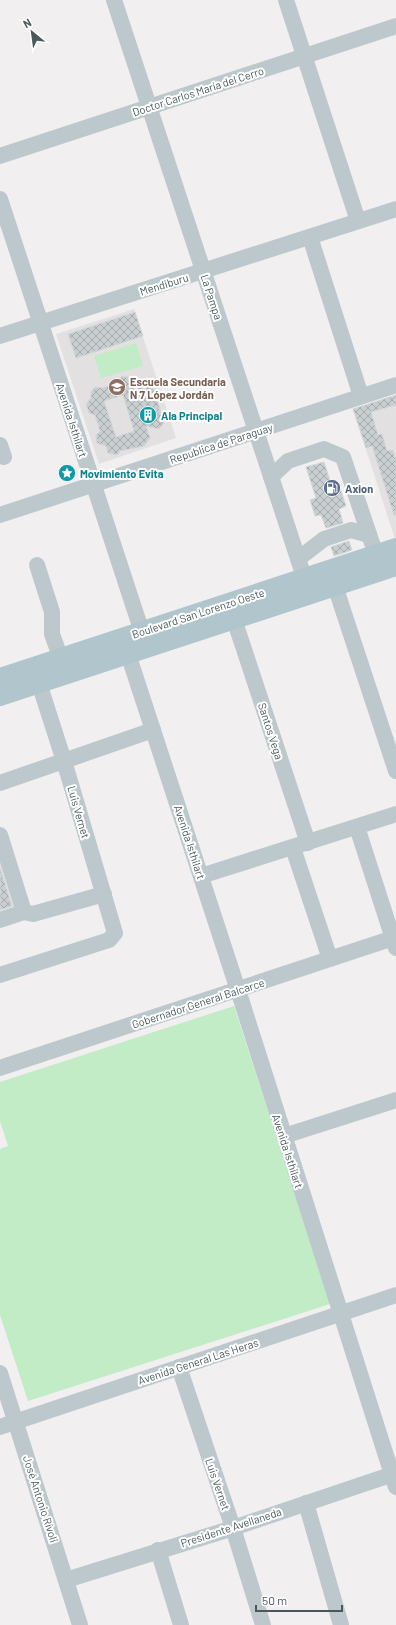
<svg xmlns="http://www.w3.org/2000/svg" width="396" height="1625" viewBox="0 0 396 1625" font-family="Barlow,sans-serif">
  <style>
    .education { fill: #e2e0e1 }
    .green { fill: #c1ecc5 }
    .building { fill: url(#building-cross-hatch); stroke: #d3d7da; fill-rule: evenodd }
    .lines { fill: none; stroke-linecap: round; stroke-linejoin: round }
    .minor { stroke: #bcc8cb; stroke-width: 16 }
    .major { stroke: #b1c6cc; stroke-width: 20 }
    .labels { text-anchor: middle; dominant-baseline: central; stroke-width: 4; stroke-linejoin: round; paint-order: stroke }
    .street-label { font-size: 11px; fill: #48585b; stroke: #fff }
    .education-label { font-size: 11px; font-weight: bold; fill: #785e54; stroke: #fff; text-anchor: start }
    .culture-label { font-size: 11px; font-weight: bold; fill: #0d838f; stroke: #fff; text-anchor: start }
    .service-label { font-size: 11px; font-weight: bold; fill: #4e5e75; stroke: #fff; text-anchor: start }
  </style>
  <defs>
    <pattern id="building-cross-hatch" width="8" height="8" patternUnits="userSpaceOnUse"><rect width="8" height="8" fill="#c9ced0"/><path d="M0 0l8 8M0 8l8-8" fill="none" stroke="#a5aaac"/></pattern>
  </defs>
  <rect width="100%" height="100%" fill="#f1eff0"/>
  <g class="education">
    <path d="M 134,309 L 176,438 L 99,464 L 56,334 Z"/>
    <path d="M 396,395 L 396,539 L 395,539 L 353,409 Z"/>
    <path d="M 0,861 L 14,907 L 0,911 Z"/>
  </g>
  <g class="green">
    <path d="M 136,343 L 143,366 L 101,378 L 94,356 Z"/>
    <path d="M 234,1006 L 330,1304 L 28,1401 L 0,1315 L 0,1149 L 8,1146 L 0,1121 L 0,1082 Z"/>
  </g>
  <g class="building">
    <path d="M 135,312 L 143,336 L 76,358 L 68,334 Z"/>
    <path d="M 122,376 L 131,378 L 135,391 L 146,381 L 152,383 L 164,423 L 159,429 L 146,426 L 150,438 L 144,446 L 120,451 L 117,455 L 108,453 L 106,446 L 97,443 L 96,435 L 100,431 L 95,415 L 89,413 L 86,404 L 91,398 L 91,392 L 95,387 L 102,388 L 116,384 ZM 123,395 L 134,431 L 116,437 L 104,401 Z"/>
    <path d="M 396,395 L 396,405 L 371,412 L 378,435 L 382,434 L 387,451 L 393,450 L 396,461 L 396,515 L 394,515 L 372,446 L 366,448 L 353,409 Z"/>
    <path d="M 324,462 L 333,490 L 340,488 L 346,506 L 339,509 L 343,523 L 326,528 L 321,515 L 315,516 L 310,500 L 316,498 L 306,467 Z"/>
    <path d="M 349,541 L 352,550 L 334,556 L 331,547 Z"/>
    <path d="M 0,868 L 12,906 L 0,910 Z"/>
  </g>
  <g class="lines">
    <g class="minor">
      <path d="M 114,0 L 308,589"/>
      <path d="M 286,0 L 358,221"/>
      <path d="M 0,156 L 396,26"/>
      <path d="M 0,199 L 139,623 L 138,632 L 130,660 L 238,990 L 396,1487"/>
      <path d="M 310,237 L 361,396"/>
      <path d="M 0,336 L 396,209"/>
      <path d="M 0,445 L 4,457"/>
      <path d="M 271,477 L 288,461 L 324,449 L 343,457 L 376,555"/>
      <path d="M 0,515 L 396,385"/>
      <path d="M 298,559 L 324,539 L 351,530 L 369,535"/>
      <path d="M 37,565 L 52,612 L 52,634 L 61,659"/>
      <path d="M 335,586 L 396,771"/>
      <path d="M 234,619 L 308,843"/>
      <path d="M 0,783 L 153,730"/>
      <path d="M 357,827 L 396,948"/>
      <path d="M 0,835 L 24,912"/>
      <path d="M 293,848 L 330,959"/>
      <path d="M 201,876 L 396,814"/>
      <path d="M 24,912 L 33,914 L 104,894"/>
      <path d="M 0,920 L 24,912"/>
      <path d="M 0,975 L 109,940 L 115,933 L 64,761 L 39,683"/>
      <path d="M 0,1068 L 396,937"/>
      <path d="M 284,1136 L 396,1100"/>
      <path d="M 179,1367 L 233,1528 L 263,1625"/>
      <path d="M 0,1373 L 80,1625"/>
      <path d="M 0,1427 L 396,1295"/>
      <path d="M 306,1503 L 341,1625"/>
      <path d="M 158,1550 L 181,1625"/>
      <path d="M 66,1580 L 233,1528 L 396,1473"/>
    </g>
    <g class="major">
      <path d="M 0,678 L 396,548"/>
      <path d="M 0,696 L 396,566"/>
    </g>
  </g>
  <defs>
    <symbol id="school-disc" viewBox="-11 -11 22 22"><circle r="9.5" fill="#8d6e63" stroke="#fff"/><path d="M0-5L7-2L0 1L-7-2ZM-4 1L0 2.5L4 1V4Q0 6-4 4Z" fill="#fff"/></symbol>
    <symbol id="building-disc" viewBox="-11 -11 22 22"><circle r="9.5" fill="#0f9aa8" stroke="#fff"/><path d="M-4-6H4V6H1V3H-1V6H-4ZM-2.5-4.3h1.7v1.8h-1.7ZM.8-4.3h1.7v1.8H.8ZM-2.5-1h1.7V.8h-1.7ZM.8-1h1.7V.8H.8Z" fill="#fff"/></symbol>
    <symbol id="sight-disc" viewBox="-11 -11 22 22"><circle r="9.5" fill="#0f9aa8" stroke="#fff"/><path d="M0-6L1.8-2.2L6-1.7L2.9 1.2L3.7 5.4L0 3.3L-3.7 5.4L-2.9 1.2L-6-1.7L-1.8-2.2Z" fill="#fff"/></symbol>
    <symbol id="fuel-disc" viewBox="-11 -11 22 22"><circle r="9.5" fill="#5c6f8a" stroke="#fff"/><path d="M-5.5-6h7V0h2V4h1.3V-2.5L3-4.5l.8-.8L6-3V5H2.5V1h-1V6h-7ZM-4.2-4.7v3.2H.2V-4.7Z" fill="#fff"/></symbol>
  </defs>
  <g fill-rule="evenodd">
    <use href="#school-disc" x="107" y="377" width="20" height="20"/>
    <use href="#building-disc" x="138" y="405" width="20" height="20"/>
    <use href="#sight-disc" x="57" y="463" width="20" height="20"/>
    <use href="#fuel-disc" x="322" y="478" width="20" height="20"/>
  </g>
  <g class="labels">
    <g class="street-label">
      <text transform="translate(198 91) rotate(-18)">Doctor Carlos María del Cerro</text>
      <text transform="translate(164 284) rotate(-17)">Mendiburu</text>
      <text transform="translate(212 297) rotate(72)">La Pampa</text>
      <text transform="translate(72 420) rotate(72)">Avenida Isthilart</text>
      <text transform="translate(221 443) rotate(-18)">Republica de Paraguay</text>
      <text transform="translate(198 613) rotate(-18)">Boulevard San Lorenzo Oeste</text>
      <text transform="translate(271 731) rotate(72)">Santos Vega</text>
      <text transform="translate(79 812) rotate(74)">Luis Vernet</text>
      <text transform="translate(190 842) rotate(72)">Avenida Isthilart</text>
      <text transform="translate(198 1003) rotate(-18)">Gobernador General Balcarce</text>
      <text transform="translate(288 1151) rotate(72)">Avenida Isthilart</text>
      <text transform="translate(198 1361) rotate(-18)">Avenida General Las Heras</text>
      <text transform="translate(218 1484) rotate(71)">Luis Vernet</text>
      <text transform="translate(41 1499) rotate(72)">José Antonio Rívoli</text>
      <text transform="translate(231 1527) rotate(-18)">Presidente Avellaneda</text>
    </g>
    <g class="education-label">
      <text x="130" y="381">Escuela Secundaria<tspan x="130" dy="13">N 7 López Jordán</tspan></text>
    </g>
    <g class="culture-label">
      <text x="161" y="415">Ala Principal</text>
      <text x="80" y="473">Movimiento Evita</text>
    </g>
    <g class="service-label">
      <text x="345" y="488">Axion</text>
    </g>
  </g>
  <g transform="translate(32 32) rotate(331)" stroke="#ffffff" stroke-width="3" paint-order="stroke">
  <path d="M0-3L7 15L0 10L-7 15Z" fill="#48585b"/>
  <text y="-6" font-size="11" font-weight="bold" text-anchor="middle" fill="#48585b">N</text>
  </g>
  <path d="M256 1605v6h86v-6" fill="none" stroke="#48585b" stroke-width="2"/>
  <text x="262" y="1605" font-size="12" fill="#48585b" stroke="#ffffff" stroke-width="3" paint-order="stroke">50 m</text>
</svg>
